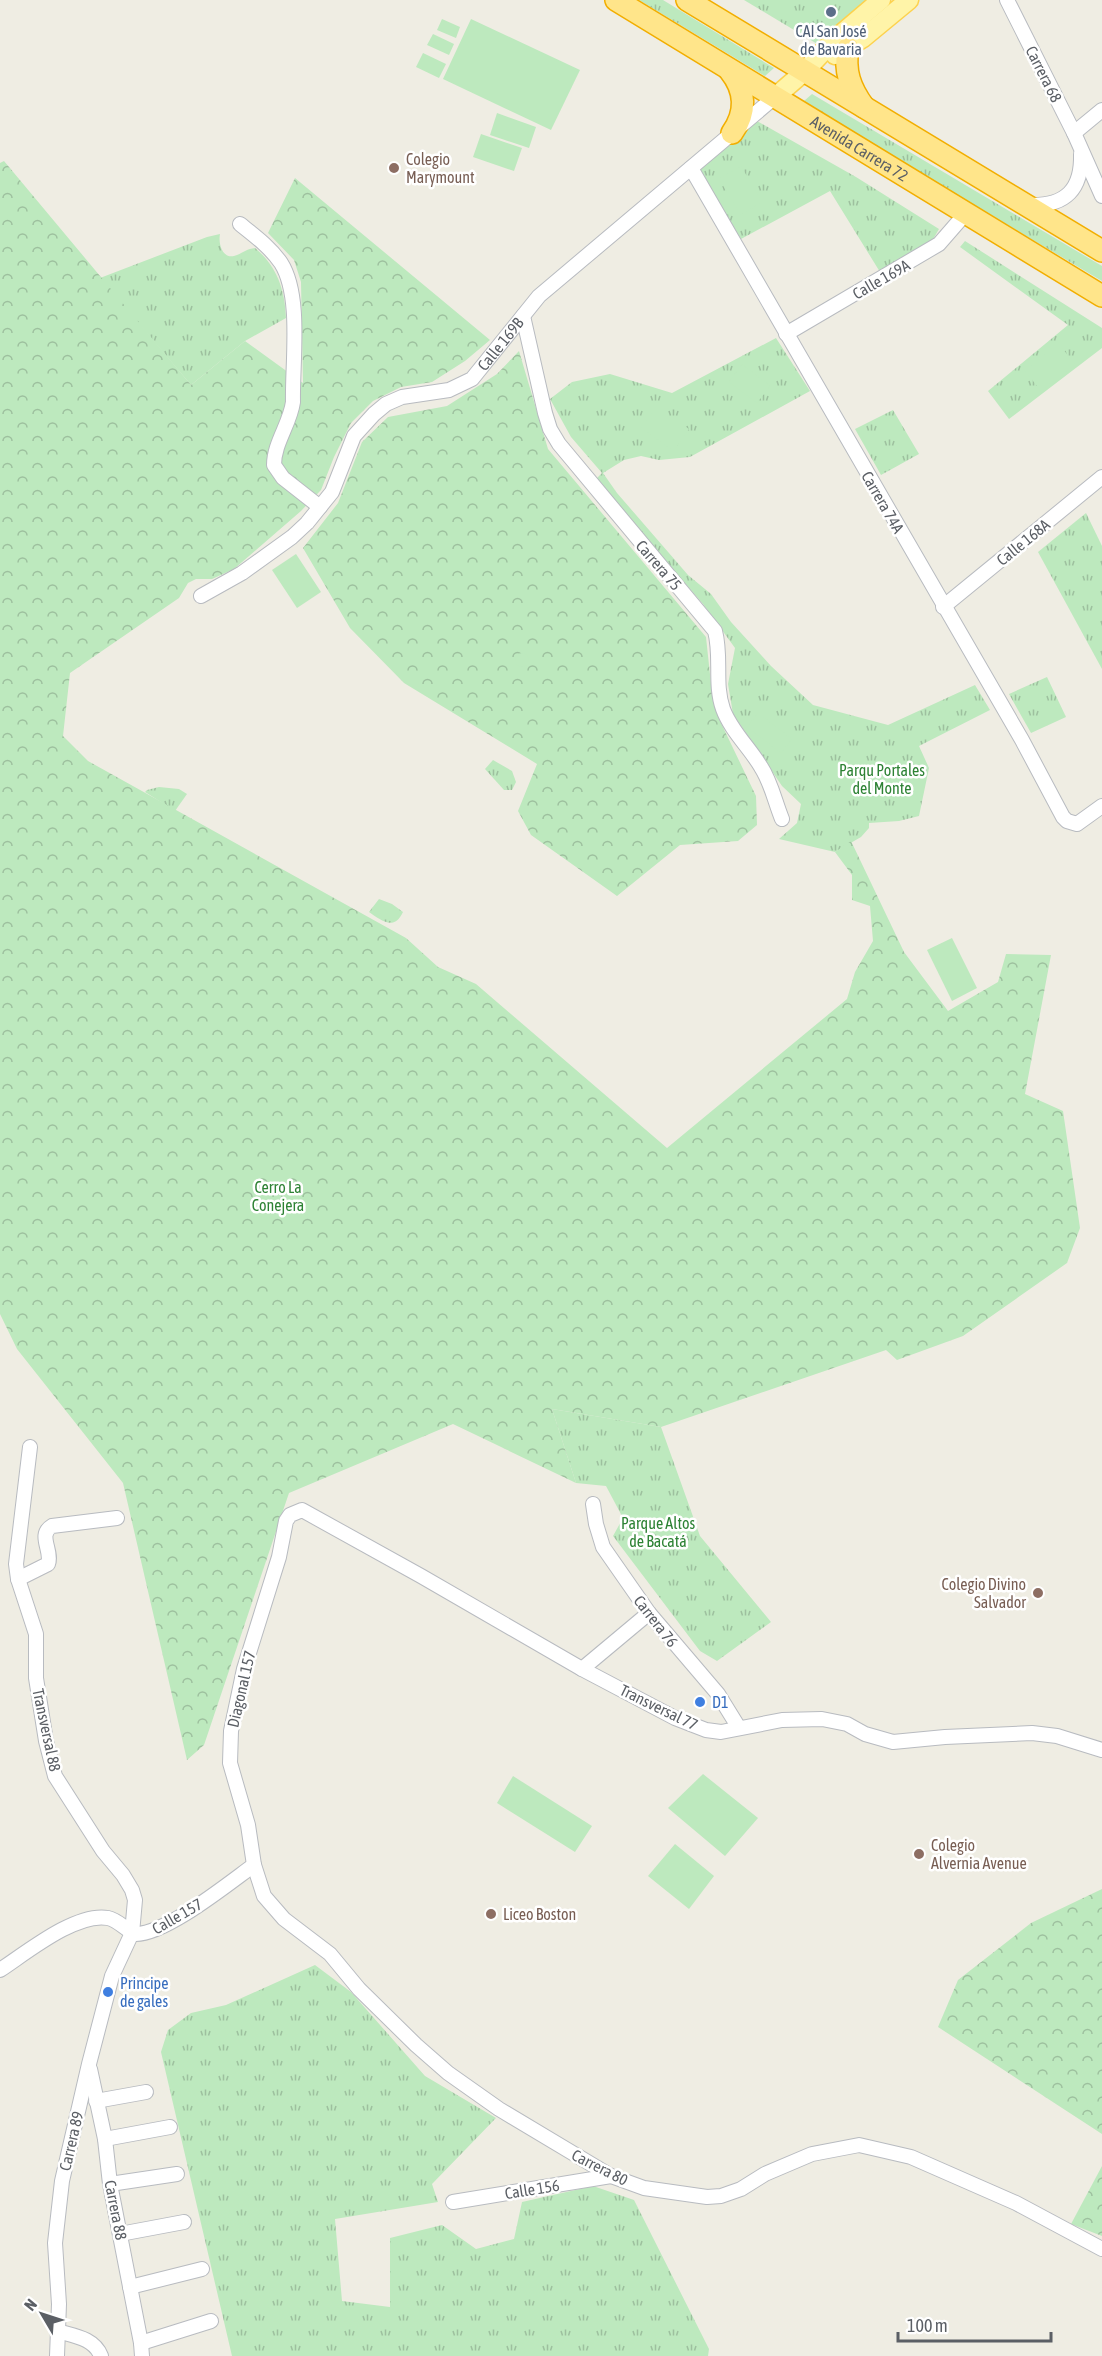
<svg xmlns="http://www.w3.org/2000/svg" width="1102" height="2356" viewBox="0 0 1102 2356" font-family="'Asap Condensed',sans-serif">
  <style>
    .grass { fill: url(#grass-tufts) }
    .forest { fill: url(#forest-crowns) }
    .pitch { fill: #bde9be }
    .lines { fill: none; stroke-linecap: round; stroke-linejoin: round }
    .minor-casing { stroke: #b8bbc0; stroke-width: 16 }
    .major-casing { stroke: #fdd24e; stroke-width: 21 }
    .highway-casing { stroke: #f2ae00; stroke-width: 24 }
    .minor { stroke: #fff; stroke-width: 14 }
    .major { stroke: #fff4a8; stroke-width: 18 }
    .highway { stroke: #ffe58a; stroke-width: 21 }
    .service-dot { fill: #5c6f8a; stroke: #fff; stroke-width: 2 }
    .education-dot { fill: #8d6e63; stroke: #fff; stroke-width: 2 }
    .shop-dot { fill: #3f7fe0; stroke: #fff; stroke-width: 2 }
    .labels { text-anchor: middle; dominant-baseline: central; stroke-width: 5; stroke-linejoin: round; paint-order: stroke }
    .service-label { font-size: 16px; fill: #4e5e75; stroke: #fff }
    .street-label { font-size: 16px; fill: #5b5f65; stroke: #fff }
    .education-label { font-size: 16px; fill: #785e54; stroke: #fff; text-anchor: start }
    .park-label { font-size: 16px; fill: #2d8234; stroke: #fff }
    .shop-label { font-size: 16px; fill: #366cbe; stroke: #fff; text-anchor: start }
  </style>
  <defs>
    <pattern id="grass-tufts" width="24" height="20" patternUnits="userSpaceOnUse" patternTransform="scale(1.5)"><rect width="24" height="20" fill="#bde9be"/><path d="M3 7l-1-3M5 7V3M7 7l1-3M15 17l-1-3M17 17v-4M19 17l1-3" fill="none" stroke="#9dc09e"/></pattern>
    <pattern id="forest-crowns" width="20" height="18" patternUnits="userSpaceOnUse" patternTransform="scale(1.5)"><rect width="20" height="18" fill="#bde9be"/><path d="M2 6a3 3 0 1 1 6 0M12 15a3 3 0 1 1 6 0" fill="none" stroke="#9dc09e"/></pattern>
  </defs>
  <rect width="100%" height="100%" fill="#efede3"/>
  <g class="grass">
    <path d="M 639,0 L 663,0 L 774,68 L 765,76 Z"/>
    <path d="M 744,0 L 871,0 L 819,45 Z"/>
    <path d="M 812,94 L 1102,266 L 1102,281 L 922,174 L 804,101 Z"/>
    <path d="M 757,121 L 856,177 L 939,229 L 932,241 L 880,272 L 830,191 L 741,239 L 697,169 Z"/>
    <path d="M 220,234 C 218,245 223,261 237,255 C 244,252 247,249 255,248 C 277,266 285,290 286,318 L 245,341 L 191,385 L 100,278 L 207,237 Z"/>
    <path d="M 965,241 L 1102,328 L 1102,348 L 1009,419 L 988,391 L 1068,325 L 960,247 Z"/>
    <path d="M 776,338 L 810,391 L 690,457 L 659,460 L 641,456 L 624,460 L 603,473 L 617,493 L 688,575 L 711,594 L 731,622 L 771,666 L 813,705 L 888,725 L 975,685 L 990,710 L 919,746 L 929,768 L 919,816 L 899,821 L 869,823 L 869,828 L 861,837 L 835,852 L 779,839 L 797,823 L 801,804 L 782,786 L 733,714 L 728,684 L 735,648 L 703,604 L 595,480 L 602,473 L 571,437 L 550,399 L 572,382 L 610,374 L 672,393 Z"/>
    <path d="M 893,410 L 919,454 L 881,475 L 855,429 Z"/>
    <path d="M 1086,513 L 1102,546 L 1102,669 L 1038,552 Z"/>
    <path d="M 1047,677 L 1066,717 L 1031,733 L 1009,694 Z"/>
    <path d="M 493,760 L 512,771 L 516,782 L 512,790 L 504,790 L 485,769 Z"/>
    <path d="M 159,787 L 179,789 L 187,794 L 175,811 L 145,792 L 147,790 Z"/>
    <path d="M 379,899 L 392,904 L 403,912 C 394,931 382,921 369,912 Z"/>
    <path d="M 552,1409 L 661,1427 L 700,1536 L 771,1622 L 717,1661 L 700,1651 L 613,1536 L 623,1518 L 606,1486 L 576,1483 Z"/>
    <path d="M 315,1965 L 351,1992 L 425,2076 L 496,2118 L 432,2184 L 438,2202 L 335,2219 L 342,2301 L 390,2307 L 390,2238 L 442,2225 L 476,2249 L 514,2239 L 522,2202 L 593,2186 L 634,2200 L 709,2349 L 708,2356 L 232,2356 L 161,2052 L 168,2030 L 191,2013 L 226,2005 Z"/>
  </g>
  <g class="forest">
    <path d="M 4,161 L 191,385 L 245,341 L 303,383 L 301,282 L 294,260 L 268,233 L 295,178 L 490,340 L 465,361 L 432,382 L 401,387 L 373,401 L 351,423 L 334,457 L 321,490 L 301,511 L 234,569 L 212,579 L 196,579 L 188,583 L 179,598 L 70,673 L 63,736 L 88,761 L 406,938 L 438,967 L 476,984 L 667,1148 L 847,999 L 855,972 L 873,941 L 870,906 L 852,900 L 852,875 L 835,852 L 851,841 L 904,952 L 948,1011 L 998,982 L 1006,954 L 1051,955 L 1025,1094 L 1063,1111 L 1080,1228 L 1067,1263 L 963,1336 L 897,1360 L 886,1350 L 661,1427 L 552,1409 L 576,1483 L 453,1424 L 289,1493 L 204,1745 L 187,1760 L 123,1483 L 17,1349 L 0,1314 L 0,163 Z"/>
    <path d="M 519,351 L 548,449 L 706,637 L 712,693 L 721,723 L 756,796 L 757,825 L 738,841 L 680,845 L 617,896 L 531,835 L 518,811 L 537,764 L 404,683 L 350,628 L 303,548 L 338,503 L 362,442 L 388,417 L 447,406 L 497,374 Z"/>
    <path d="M 1102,1889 L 1102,2134 L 938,2027 L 958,1980 L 1031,1923 Z"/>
    <path d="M 1102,2166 L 1102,2236 L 1071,2224 Z"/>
  </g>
  <g class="pitch">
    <path d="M 442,19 L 460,27 L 456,38 L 437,30 Z"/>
    <path d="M 471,19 L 580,70 L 551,130 L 443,79 Z"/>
    <path d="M 433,34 L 454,44 L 449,55 L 427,45 Z"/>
    <path d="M 423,53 L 446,64 L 439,78 L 416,67 Z"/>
    <path d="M 497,113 L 536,127 L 529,148 L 490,135 Z"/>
    <path d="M 481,134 L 522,148 L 514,171 L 473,157 Z"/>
    <path d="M 741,166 L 762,202 L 741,215 L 719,179 Z"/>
    <path d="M 1058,343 L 1075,364 L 1041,391 L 1025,371 Z"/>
    <path d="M 742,364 L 770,386 L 757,403 L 729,382 Z"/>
    <path d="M 656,407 L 689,429 L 674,451 L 641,428 Z"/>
    <path d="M 296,554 L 321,592 L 297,608 L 272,570 Z"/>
    <circle cx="522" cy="660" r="7"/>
    <path d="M 758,713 L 792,739 L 781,753 L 747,727 Z"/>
    <path d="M 952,938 L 977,988 L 952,1001 L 927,950 Z"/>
    <path d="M 703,1774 L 758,1818 L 725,1856 L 668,1808 Z"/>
    <path d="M 513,1776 L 592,1826 L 575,1852 L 497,1803 Z"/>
    <path d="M 675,1844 L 714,1876 L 689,1909 L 648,1876 Z"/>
  </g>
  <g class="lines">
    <defs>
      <g id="minor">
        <path d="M 1007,0 L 1074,133 L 1102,196"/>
        <path d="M 1074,133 L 1102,110"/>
        <path d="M 691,168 L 1022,740 L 1063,817 L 1067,821 L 1077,824 L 1102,806"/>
        <path d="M 1030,205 C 1066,206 1082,189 1081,154"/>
        <path d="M 240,224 C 255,236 270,247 281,263 C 302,296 292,363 293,402 C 290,424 274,443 274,465 L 283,478 L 320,507"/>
        <path d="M 523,316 L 545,413 L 550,429 L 559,444 L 715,631 C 722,657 714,684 723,709 C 731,731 750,748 761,767 C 771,782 775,802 782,819"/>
        <path d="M 786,334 L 939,244 L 966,213"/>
        <path id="s1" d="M 201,596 L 242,573 L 292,537 L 307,523 L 332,492 L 354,436 L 374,414 L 386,404 L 402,397 L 449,390 L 472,379 L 539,296 L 775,97"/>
        <path d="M 943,607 L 1102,477"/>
        <path d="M 30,1447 L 16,1564 L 18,1579 L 36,1634 L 36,1678 L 46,1741 L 55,1776 L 103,1851 L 123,1875 L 132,1890 L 135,1900 L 132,1933 L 112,1976 L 89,2064 L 62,2181 L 55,2243 L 59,2304 L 57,2356"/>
        <path d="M 593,1504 L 596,1524 L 603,1547 L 649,1613 L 718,1694 L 739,1728"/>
        <path d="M 18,1579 L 48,1564 C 53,1551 37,1535 52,1526 L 117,1518"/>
        <path d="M 582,1669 L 649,1613"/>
        <path d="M 1102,1750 L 1057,1736 L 1032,1733 L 945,1737 L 893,1742 L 865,1734 L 847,1724 L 822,1719 L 782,1720 L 721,1732 L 706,1730 L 675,1718 L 582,1669 L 421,1576 L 302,1510 L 290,1515 L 286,1521 L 279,1557 L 244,1669 L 231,1731 L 230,1763 L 248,1825 L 254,1865 L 264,1896 L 284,1919 L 330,1954 L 359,1989 L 416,2045 L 448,2073 L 499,2109 L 611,2176 L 644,2188 L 707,2197 L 721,2196 L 741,2189 L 765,2174 L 812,2154 L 859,2145 L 911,2157 L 1016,2203 L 1102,2249"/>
        <path d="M 0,1970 C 26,1953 76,1912 108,1918 C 118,1920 126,1930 135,1934 C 165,1935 229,1883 254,1865"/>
        <path d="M 90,2069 L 105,2139 L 110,2184 L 141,2343 L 142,2356"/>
        <path d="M 96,2101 L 146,2092"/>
        <path d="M 105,2139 L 170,2127"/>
        <path d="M 110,2184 L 177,2174"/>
        <path d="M 453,2202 L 611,2176"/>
        <path d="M 120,2234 L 184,2222"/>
        <path d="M 130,2287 L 202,2269"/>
        <path d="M 57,2331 C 74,2336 94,2338 101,2356"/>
        <path d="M 141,2343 L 211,2321"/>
      </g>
      <g id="major">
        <path d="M 835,55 L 863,38 L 909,0"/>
        <path d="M 775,97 L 804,72 L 834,40 L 881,0"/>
      </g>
      <g id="highway">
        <path id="s2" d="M 616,0 L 1102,296"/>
        <path d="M 687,0 L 1102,251"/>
        <path d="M 848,48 C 844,71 850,88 864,107"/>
        <path d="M 730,71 C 746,91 747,112 732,133"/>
      </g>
    </defs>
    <use href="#minor" class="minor-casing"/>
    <use href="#major" class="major-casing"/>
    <use href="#highway" class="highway-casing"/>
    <use href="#minor" class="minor"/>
    <use href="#major" class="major"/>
    <use href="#highway" class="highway"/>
  </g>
  <circle class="service-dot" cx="831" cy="12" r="6"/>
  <g class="education-dot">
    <circle cx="394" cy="168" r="6"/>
    <circle cx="1038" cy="1593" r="6"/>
    <circle cx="919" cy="1854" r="6"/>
    <circle cx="491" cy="1914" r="6"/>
  </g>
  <g class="shop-dot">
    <circle cx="700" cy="1702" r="6"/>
    <circle cx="108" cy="1992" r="6"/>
  </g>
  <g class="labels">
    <g class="service-label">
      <text x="831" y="31">CAI San José<tspan x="831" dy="18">de Bavaria</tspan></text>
    </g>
    <g class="street-label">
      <text transform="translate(1044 74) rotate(63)">Carrera 68</text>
      <text stroke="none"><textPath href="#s2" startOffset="285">Avenida Carrera 72</textPath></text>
      <text transform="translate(881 279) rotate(-30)">Calle 169A</text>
      <text stroke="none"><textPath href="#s1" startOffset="410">Calle 169B</textPath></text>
      <text transform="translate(883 502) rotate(60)">Carrera 74A</text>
      <text transform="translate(1023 542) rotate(-39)">Calle 168A</text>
      <text transform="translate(659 565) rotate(49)">Carrera 75</text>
      <text transform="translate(656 1621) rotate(52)">Carrera 76</text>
      <text transform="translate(241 1689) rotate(-77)">Diagonal 157</text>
      <text transform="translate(659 1707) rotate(26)">Transversal 77</text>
      <text transform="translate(47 1730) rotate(78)">Transversal 88</text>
      <text transform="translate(177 1916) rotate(-30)">Calle 157</text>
      <text transform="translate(71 2141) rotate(-77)">Carrera 89</text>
      <text transform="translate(600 2167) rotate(27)">Carrera 80</text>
      <text transform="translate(532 2189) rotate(-9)">Calle 156</text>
      <text transform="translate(116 2210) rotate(79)">Carrera 88</text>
    </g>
    <g class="education-label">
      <text x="406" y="159">Colegio<tspan x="406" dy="18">Marymount</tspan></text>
      <text x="1026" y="1584" text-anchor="end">Colegio Divino<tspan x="1026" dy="18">Salvador</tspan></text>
      <text x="931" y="1845">Colegio<tspan x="931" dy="18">Alvernia Avenue</tspan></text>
      <text x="503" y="1914">Liceo Boston</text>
    </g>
    <g class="park-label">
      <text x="882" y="770">Parqu Portales<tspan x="882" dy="18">del Monte</tspan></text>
      <text x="278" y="1187">Cerro La<tspan x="278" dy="18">Conejera</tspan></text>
      <text x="658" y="1523">Parque Altos<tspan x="658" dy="18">de Bacatá</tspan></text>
    </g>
    <g class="shop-label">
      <text x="712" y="1702">D1</text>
      <text x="120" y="1983">Principe<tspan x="120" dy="18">de gales</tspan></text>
    </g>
  </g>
  <g transform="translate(42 2314) rotate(309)" stroke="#ffffff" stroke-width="4.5" paint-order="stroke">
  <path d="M0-4.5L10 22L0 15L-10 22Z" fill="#5b5f65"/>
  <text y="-9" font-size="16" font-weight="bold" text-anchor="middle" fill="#5b5f65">N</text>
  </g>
  <path d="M898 2332v9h153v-9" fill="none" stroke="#5b5f65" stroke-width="3"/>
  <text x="907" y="2332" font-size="18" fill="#5b5f65" stroke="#ffffff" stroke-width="4.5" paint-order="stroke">100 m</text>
</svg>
